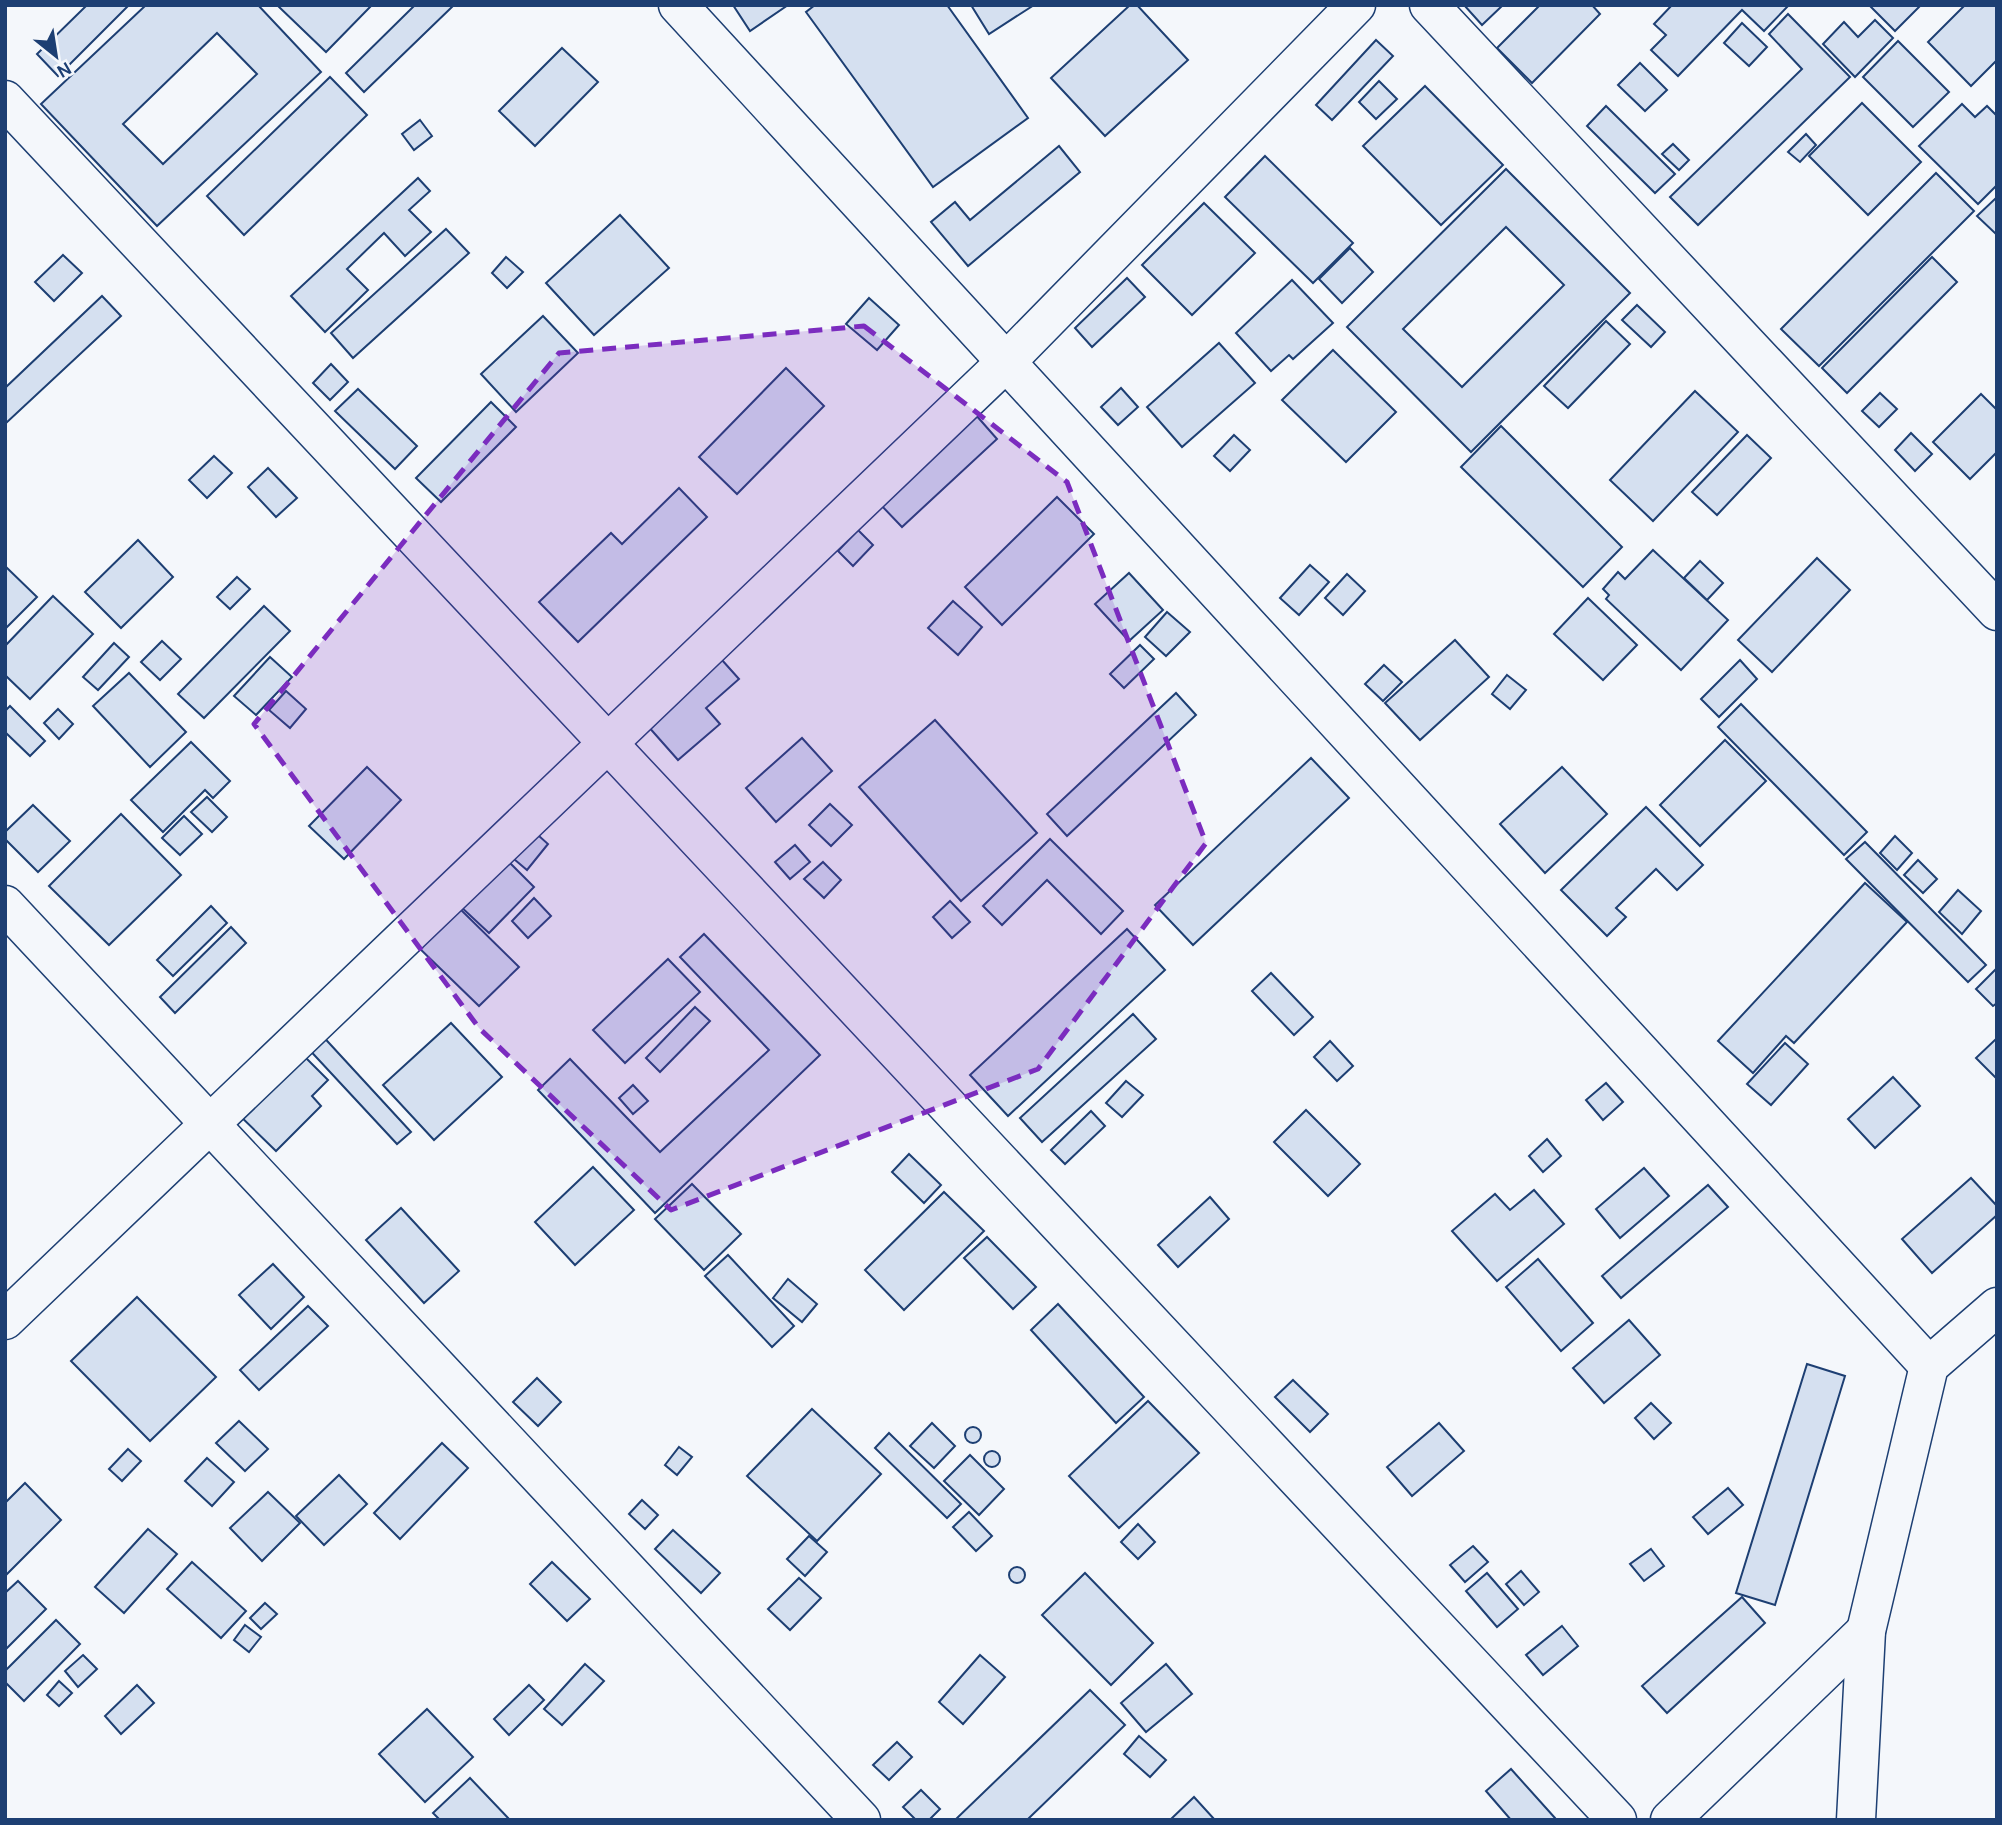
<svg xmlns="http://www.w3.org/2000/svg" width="2002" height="1825" viewBox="0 0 2002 1825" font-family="Karla,sans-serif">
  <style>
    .building { fill: #d5e0f0; stroke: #1d3f73; stroke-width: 2; fill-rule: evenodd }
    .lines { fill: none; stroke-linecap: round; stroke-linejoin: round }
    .minor-casing { stroke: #1d3f73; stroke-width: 41 }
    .minor { stroke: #f4f7fb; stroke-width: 38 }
    .marked { fill: #7b2cbf; fill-opacity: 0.2; stroke: #7b2cbf; stroke-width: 5; stroke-dasharray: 14 9; stroke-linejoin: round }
  </style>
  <rect width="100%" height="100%" fill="#f4f7fb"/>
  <g class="building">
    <path d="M 87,5 L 129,5 L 58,76 L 37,54 Z"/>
    <path d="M 146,5 L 258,5 L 321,72 L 157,226 L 41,104 ZM 217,33 L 257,74 L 163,164 L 123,124 Z"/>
    <path d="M 277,5 L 372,5 L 326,52 Z"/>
    <path d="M 415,5 L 454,5 L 364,92 L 346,73 Z"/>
    <path d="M 733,5 L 788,5 L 750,31 Z"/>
    <path d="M 815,5 L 947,5 L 1028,118 L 933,187 L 806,12 Z"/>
    <path d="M 971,5 L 1034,5 L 989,34 Z"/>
    <path d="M 1130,5 L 1137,5 L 1188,60 L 1105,136 L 1051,78 Z"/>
    <path d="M 1464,5 L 1503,5 L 1482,25 Z"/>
    <path d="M 1540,5 L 1592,5 L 1600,14 L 1532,83 L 1497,48 Z"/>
    <path d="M 1672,5 L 1787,5 L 1788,6 L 1764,31 L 1742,10 L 1678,76 L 1651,50 L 1666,35 L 1654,24 Z"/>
    <path d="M 1869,5 L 1921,5 L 1895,31 Z"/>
    <path d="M 1965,5 L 1997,5 L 1997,60 L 1971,86 L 1928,42 Z"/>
    <path d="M 1788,14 L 1850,77 L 1698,225 L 1670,197 L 1802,69 L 1769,34 Z"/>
    <path d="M 1875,20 L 1893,38 L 1855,77 L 1823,44 L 1844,22 L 1858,37 Z"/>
    <path d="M 1742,23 L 1767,47 L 1749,66 L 1724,43 Z"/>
    <path d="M 1376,40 L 1393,56 L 1332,120 L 1316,105 Z"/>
    <path d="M 1898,41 L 1949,92 L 1913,127 L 1863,77 Z"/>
    <path d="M 562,48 L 598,82 L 535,146 L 499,111 Z"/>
    <path d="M 1640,63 L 1667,90 L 1645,111 L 1618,85 Z"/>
    <path d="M 330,77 L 367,115 L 244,235 L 207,196 Z"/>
    <path d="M 1379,81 L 1397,99 L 1376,119 L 1359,102 Z"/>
    <path d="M 1425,86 L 1503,165 L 1441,225 L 1363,146 Z"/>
    <path d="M 1862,103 L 1921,162 L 1868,215 L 1809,156 Z"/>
    <path d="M 1962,104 L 1975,117 L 1987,106 L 1997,116 L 1997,185 L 1978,204 L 1919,146 Z"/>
    <path d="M 1606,106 L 1675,174 L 1655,193 L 1587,126 Z"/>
    <path d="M 420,120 L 432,136 L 414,150 L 402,134 Z"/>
    <path d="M 1806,134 L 1816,145 L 1800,162 L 1788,152 Z"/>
    <path d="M 1673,144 L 1689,160 L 1679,170 L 1662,154 Z"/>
    <path d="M 1059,146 L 1080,172 L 968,266 L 931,222 L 955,202 L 970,220 Z"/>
    <path d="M 1265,156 L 1353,243 L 1313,283 L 1225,197 Z"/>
    <path d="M 1506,169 L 1630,293 L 1471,452 L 1347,327 ZM 1506,227 L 1564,285 L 1462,387 L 1403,329 Z"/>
    <path d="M 1936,173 L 1974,211 L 1819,366 L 1781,329 Z"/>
    <path d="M 418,178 L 430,191 L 409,210 L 431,232 L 405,256 L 384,233 L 347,269 L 368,290 L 325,332 L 291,296 Z"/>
    <path d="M 1997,197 L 1997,235 L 1977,216 Z"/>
    <path d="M 1204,203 L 1255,253 L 1192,315 L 1142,265 Z"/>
    <path d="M 620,215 L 669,268 L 594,335 L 546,283 Z"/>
    <path d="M 446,229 L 469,253 L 353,358 L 331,333 Z"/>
    <path d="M 1350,248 L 1373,272 L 1342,303 L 1319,279 Z"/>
    <path d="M 63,255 L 82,273 L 54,301 L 35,282 Z"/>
    <path d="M 506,257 L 523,272 L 507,288 L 492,273 Z"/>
    <path d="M 1932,257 L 1957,282 L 1847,393 L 1822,368 Z"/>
    <path d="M 1127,278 L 1145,297 L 1092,347 L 1075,328 Z"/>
    <path d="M 1292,280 L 1333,323 L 1293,359 L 1289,355 L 1271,371 L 1236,333 Z"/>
    <path d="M 102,296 L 121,316 L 5,424 L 5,388 Z"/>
    <path d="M 869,298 L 899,325 L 877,350 L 846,324 Z"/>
    <path d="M 1637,305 L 1665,332 L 1651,347 L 1622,320 Z"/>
    <path d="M 543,316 L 578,353 L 516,412 L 481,374 Z"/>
    <path d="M 1606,321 L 1630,344 L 1568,408 L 1544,386 Z"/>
    <path d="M 1219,343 L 1255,383 L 1182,447 L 1147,407 Z"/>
    <path d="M 1333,350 L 1396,412 L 1346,462 L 1282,400 Z"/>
    <path d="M 331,364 L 348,382 L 330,400 L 313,383 Z"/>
    <path d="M 786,368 L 824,406 L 737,494 L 699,457 Z"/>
    <path d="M 1121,388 L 1138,407 L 1118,425 L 1101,407 Z"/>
    <path d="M 358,389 L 417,446 L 395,469 L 335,411 Z"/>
    <path d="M 1695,391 L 1738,432 L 1653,521 L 1610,480 Z"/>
    <path d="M 1880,393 L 1897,409 L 1879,427 L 1862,411 Z"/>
    <path d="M 1981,394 L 1997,410 L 1997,452 L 1970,479 L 1933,442 Z"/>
    <path d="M 491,402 L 516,427 L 441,502 L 416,478 Z"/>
    <path d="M 975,414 L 997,439 L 902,527 L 879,503 Z"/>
    <path d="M 1501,426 L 1622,547 L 1583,587 L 1461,467 Z"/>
    <path d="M 1911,433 L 1932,454 L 1915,471 L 1895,450 Z"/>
    <path d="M 1234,435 L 1250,450 L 1230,471 L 1214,456 Z"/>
    <path d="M 1747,435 L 1771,458 L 1717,515 L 1692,492 Z"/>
    <path d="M 214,456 L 232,473 L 207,498 L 189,480 Z"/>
    <path d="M 268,468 L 297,498 L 276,517 L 248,487 Z"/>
    <path d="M 679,488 L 707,517 L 578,642 L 539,602 L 611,533 L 622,544 Z"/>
    <path d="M 1057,497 L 1094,534 L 1002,625 L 965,587 Z"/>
    <path d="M 858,530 L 873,545 L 853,566 L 838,551 Z"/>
    <path d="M 138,540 L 173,577 L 121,628 L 85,592 Z"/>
    <path d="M 1653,550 L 1728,620 L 1681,670 L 1606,599 L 1609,595 L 1603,589 L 1618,572 L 1625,579 Z"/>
    <path d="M 1817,558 L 1850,590 L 1772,672 L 1738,640 Z"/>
    <path d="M 1700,561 L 1723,583 L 1707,600 L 1684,578 Z"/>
    <path d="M 1310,565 L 1329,582 L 1299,615 L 1280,598 Z"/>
    <path d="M 5,566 L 37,597 L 5,629 Z"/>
    <path d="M 1129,573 L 1163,610 L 1129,641 L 1095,604 Z"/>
    <path d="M 1347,574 L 1365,591 L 1343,615 L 1325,598 Z"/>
    <path d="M 237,577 L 250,589 L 230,609 L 217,597 Z"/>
    <path d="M 53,596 L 93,634 L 30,699 L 5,675 L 5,646 Z"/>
    <path d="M 1588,598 L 1637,645 L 1603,680 L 1554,634 Z"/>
    <path d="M 953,601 L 982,627 L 958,655 L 928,628 Z"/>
    <path d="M 264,606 L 290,631 L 204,718 L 178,694 Z"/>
    <path d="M 1167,612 L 1190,632 L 1166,656 L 1145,637 Z"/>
    <path d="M 1455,640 L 1489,677 L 1420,740 L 1385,703 Z"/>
    <path d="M 162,641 L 181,659 L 160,680 L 141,662 Z"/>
    <path d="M 114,643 L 129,657 L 98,690 L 83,677 Z"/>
    <path d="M 1140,645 L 1154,659 L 1124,688 L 1110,674 Z"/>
    <path d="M 270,657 L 292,677 L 256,715 L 234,696 Z"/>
    <path d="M 722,660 L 739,679 L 706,708 L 720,724 L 678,760 L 647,725 Z"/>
    <path d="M 1740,660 L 1757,679 L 1719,717 L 1701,699 Z"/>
    <path d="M 1384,665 L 1402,682 L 1383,701 L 1365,684 Z"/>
    <path d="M 129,673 L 186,732 L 150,767 L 93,706 Z"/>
    <path d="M 1507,675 L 1526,690 L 1510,709 L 1492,694 Z"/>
    <path d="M 286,691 L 306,709 L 290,728 L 269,710 Z"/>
    <path d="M 1176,693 L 1196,715 L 1067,836 L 1047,814 Z"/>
    <path d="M 1741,704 L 1867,832 L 1844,855 L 1718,727 Z"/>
    <path d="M 10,706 L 45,741 L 30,756 L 5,732 L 5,711 Z"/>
    <path d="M 58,709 L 73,724 L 59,739 L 44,723 Z"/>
    <path d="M 935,720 L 1037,833 L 961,901 L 859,787 Z"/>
    <path d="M 802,738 L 832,771 L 776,822 L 746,788 Z"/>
    <path d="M 1725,740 L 1766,781 L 1700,846 L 1660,805 Z"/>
    <path d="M 191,742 L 230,781 L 213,798 L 205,790 L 163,832 L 131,800 Z"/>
    <path d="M 1311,758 L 1349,798 L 1193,945 L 1155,905 Z"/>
    <path d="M 367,767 L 401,800 L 344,859 L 309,826 Z"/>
    <path d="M 1562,767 L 1607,814 L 1545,873 L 1500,824 Z"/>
    <path d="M 207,797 L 227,817 L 212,832 L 191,812 Z"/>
    <path d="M 830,804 L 852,825 L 831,846 L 809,825 Z"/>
    <path d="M 33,805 L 70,841 L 38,872 L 5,839 L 5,832 Z"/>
    <path d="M 1646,807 L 1703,865 L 1677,890 L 1656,869 L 1616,908 L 1626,917 L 1607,936 L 1561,890 Z"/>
    <path d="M 121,814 L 181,875 L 109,945 L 49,886 Z"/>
    <path d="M 184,816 L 202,834 L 180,855 L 162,838 Z"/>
    <path d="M 529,827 L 548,844 L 527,870 L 508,854 Z"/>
    <path d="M 1895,836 L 1912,853 L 1897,870 L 1880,853 Z"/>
    <path d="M 1050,839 L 1123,911 L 1101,934 L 1047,880 L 1002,925 L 983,906 Z"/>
    <path d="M 1865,842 L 1986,965 L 1968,982 L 1846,859 Z"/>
    <path d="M 795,845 L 810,862 L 790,879 L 775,862 Z"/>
    <path d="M 504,857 L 534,887 L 489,933 L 459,905 Z"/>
    <path d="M 1918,860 L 1937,879 L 1923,893 L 1904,875 Z"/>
    <path d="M 823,862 L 841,880 L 824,898 L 804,879 Z"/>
    <path d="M 1865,883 L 1907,922 L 1794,1043 L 1786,1036 L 1753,1073 L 1718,1041 Z"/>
    <path d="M 1958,890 L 1981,911 L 1962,934 L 1939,912 Z"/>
    <path d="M 534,898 L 551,916 L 528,938 L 512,921 Z"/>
    <path d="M 950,901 L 970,922 L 952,938 L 933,917 Z"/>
    <path d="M 455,904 L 519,967 L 479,1006 L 415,944 Z"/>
    <path d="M 211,906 L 227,923 L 173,976 L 157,960 Z"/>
    <path d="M 231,927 L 246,943 L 175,1013 L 160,997 Z"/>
    <path d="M 1127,929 L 1165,970 L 1008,1116 L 970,1075 Z"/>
    <path d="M 704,934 L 820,1055 L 655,1213 L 538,1090 L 570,1059 L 660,1152 L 769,1050 L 680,957 Z"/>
    <path d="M 668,959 L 700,992 L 625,1063 L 593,1030 Z"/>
    <path d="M 1997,968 L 1997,1003 L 1993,1006 L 1976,989 Z"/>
    <path d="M 1271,973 L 1313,1017 L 1294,1035 L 1252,991 Z"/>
    <path d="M 695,1007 L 710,1021 L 660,1072 L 646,1058 Z"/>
    <path d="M 1133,1014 L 1156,1039 L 1042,1142 L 1020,1118 Z"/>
    <path d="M 451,1023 L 502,1077 L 434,1140 L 383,1085 Z"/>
    <path d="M 318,1031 L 411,1132 L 397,1144 L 304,1044 Z"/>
    <path d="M 1997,1038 L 1997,1076 L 1995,1077 L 1976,1058 Z"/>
    <path d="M 1330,1041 L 1353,1066 L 1337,1081 L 1314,1057 Z"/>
    <path d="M 1785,1043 L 1808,1064 L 1771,1105 L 1747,1084 Z"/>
    <path d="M 297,1049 L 328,1080 L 312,1096 L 321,1106 L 276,1151 L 234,1110 Z"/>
    <path d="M 1893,1077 L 1920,1106 L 1875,1148 L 1848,1119 Z"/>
    <path d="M 1126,1081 L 1143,1095 L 1122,1117 L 1106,1103 Z"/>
    <path d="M 1606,1083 L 1623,1102 L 1603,1120 L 1586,1100 Z"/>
    <path d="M 633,1085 L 648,1101 L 633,1114 L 619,1098 Z"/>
    <path d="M 1306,1110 L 1360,1164 L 1328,1196 L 1274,1142 Z"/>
    <path d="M 1091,1111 L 1105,1126 L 1065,1164 L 1051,1150 Z"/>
    <path d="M 1547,1139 L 1561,1156 L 1543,1172 L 1529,1156 Z"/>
    <path d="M 909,1154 L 941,1185 L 924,1203 L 892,1172 Z"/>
    <path d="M 593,1167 L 634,1210 L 575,1265 L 535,1222 Z"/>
    <path d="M 1644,1168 L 1669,1196 L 1620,1238 L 1596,1209 Z"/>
    <path d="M 1971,1178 L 1997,1206 L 1997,1215 L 1932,1273 L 1902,1239 Z"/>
    <path d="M 692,1184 L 741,1234 L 704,1270 L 655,1219 Z"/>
    <path d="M 1708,1185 L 1728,1207 L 1621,1298 L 1602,1276 Z"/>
    <path d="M 1534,1190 L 1564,1224 L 1497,1281 L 1452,1231 L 1495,1194 L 1510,1210 Z"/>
    <path d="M 944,1192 L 984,1231 L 904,1310 L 865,1270 Z"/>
    <path d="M 1210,1197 L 1229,1219 L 1178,1267 L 1158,1245 Z"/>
    <path d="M 401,1208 L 459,1271 L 424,1303 L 366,1240 Z"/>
    <path d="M 987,1237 L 1036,1287 L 1013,1309 L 964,1258 Z"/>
    <path d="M 728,1255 L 794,1326 L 772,1347 L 705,1276 Z"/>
    <path d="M 1538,1259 L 1593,1323 L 1561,1351 L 1506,1287 Z"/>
    <path d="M 273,1264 L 304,1297 L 271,1329 L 239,1295 Z"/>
    <path d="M 788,1279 L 817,1304 L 802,1322 L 773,1298 Z"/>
    <path d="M 137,1297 L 216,1377 L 150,1441 L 71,1361 Z"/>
    <path d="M 1058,1304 L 1144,1397 L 1116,1423 L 1031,1330 Z"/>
    <path d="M 308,1306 L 328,1326 L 259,1390 L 240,1370 Z"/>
    <path d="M 1629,1320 L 1660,1355 L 1604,1403 L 1573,1368 Z"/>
    <path d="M 1807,1364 L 1845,1376 L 1775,1605 L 1736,1593 Z"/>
    <path d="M 537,1378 L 561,1402 L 538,1426 L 513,1402 Z"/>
    <path d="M 1293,1380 L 1328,1414 L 1310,1432 L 1275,1397 Z"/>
    <path d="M 1148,1401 L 1199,1453 L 1119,1528 L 1069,1476 Z"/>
    <path d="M 1651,1403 L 1671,1423 L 1654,1439 L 1635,1418 Z"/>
    <path d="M 812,1409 L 881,1474 L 817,1541 L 747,1476 Z"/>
    <path d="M 239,1421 L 268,1449 L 245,1471 L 216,1443 Z"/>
    <path d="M 932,1423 L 955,1446 L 934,1468 L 910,1446 Z"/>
    <path d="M 1439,1423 L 1464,1451 L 1412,1496 L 1387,1467 Z"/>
    <circle cx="973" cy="1435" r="8"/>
    <path d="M 889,1433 L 961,1504 L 947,1518 L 875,1448 Z"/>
    <path d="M 442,1443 L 468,1468 L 400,1539 L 374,1513 Z"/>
    <path d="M 679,1447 L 692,1457 L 677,1475 L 665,1465 Z"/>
    <path d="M 128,1449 L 141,1461 L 122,1481 L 109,1469 Z"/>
    <circle cx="992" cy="1459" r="8"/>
    <path d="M 970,1455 L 1004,1489 L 979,1515 L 944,1481 Z"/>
    <path d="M 207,1458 L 234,1482 L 212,1506 L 185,1481 Z"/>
    <path d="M 339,1475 L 367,1504 L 324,1545 L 296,1516 Z"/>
    <path d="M 25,1483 L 61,1520 L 5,1576 L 5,1503 Z"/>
    <path d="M 1728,1488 L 1743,1505 L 1708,1534 L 1693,1517 Z"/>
    <path d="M 268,1492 L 300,1523 L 262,1561 L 230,1528 Z"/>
    <path d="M 642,1500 L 658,1515 L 645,1529 L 629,1514 Z"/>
    <path d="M 969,1512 L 992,1536 L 976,1551 L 953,1527 Z"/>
    <path d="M 1138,1524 L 1155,1542 L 1138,1559 L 1121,1542 Z"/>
    <path d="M 148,1529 L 177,1554 L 124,1613 L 95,1587 Z"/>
    <path d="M 673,1530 L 720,1573 L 701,1593 L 655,1549 Z"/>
    <path d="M 809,1536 L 827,1552 L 805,1576 L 787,1559 Z"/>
    <path d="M 1473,1546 L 1488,1562 L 1465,1582 L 1450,1565 Z"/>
    <path d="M 1651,1549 L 1664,1566 L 1644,1581 L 1630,1564 Z"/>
    <path d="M 192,1562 L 246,1611 L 221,1638 L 167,1589 Z"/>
    <path d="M 552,1562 L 590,1599 L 567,1621 L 530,1584 Z"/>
    <circle cx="1017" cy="1575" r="8"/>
    <path d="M 1521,1571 L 1539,1592 L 1524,1605 L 1506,1584 Z"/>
    <path d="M 1085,1573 L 1153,1643 L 1111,1685 L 1042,1615 Z"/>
    <path d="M 1487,1573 L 1518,1609 L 1497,1627 L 1466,1591 Z"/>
    <path d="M 799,1578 L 821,1598 L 790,1630 L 768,1609 Z"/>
    <path d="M 18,1581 L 46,1609 L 5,1650 L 5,1593 Z"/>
    <path d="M 1742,1597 L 1765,1623 L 1667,1713 L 1642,1686 Z"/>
    <path d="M 265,1603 L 277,1614 L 261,1629 L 250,1618 Z"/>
    <path d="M 56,1620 L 80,1644 L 24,1701 L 5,1682 L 5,1671 Z"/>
    <path d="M 245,1625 L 261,1637 L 249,1652 L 234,1640 Z"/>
    <path d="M 1562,1626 L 1578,1646 L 1543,1675 L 1526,1655 Z"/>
    <path d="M 83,1655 L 97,1669 L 78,1687 L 65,1671 Z"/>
    <path d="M 980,1655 L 1005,1677 L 963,1724 L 939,1702 Z"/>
    <path d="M 585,1664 L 604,1681 L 562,1725 L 544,1709 Z"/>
    <path d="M 1166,1664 L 1192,1694 L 1146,1732 L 1121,1703 Z"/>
    <path d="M 59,1681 L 72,1693 L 59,1706 L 47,1695 Z"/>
    <path d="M 137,1685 L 154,1703 L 121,1734 L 105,1716 Z"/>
    <path d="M 529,1685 L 544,1700 L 509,1735 L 494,1719 Z"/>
    <path d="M 1090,1690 L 1125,1725 L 1027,1820 L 955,1820 Z"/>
    <path d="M 427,1709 L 473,1757 L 425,1802 L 379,1754 Z"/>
    <path d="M 1139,1736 L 1166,1760 L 1150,1777 L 1124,1754 Z"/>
    <path d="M 897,1742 L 912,1757 L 889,1780 L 873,1765 Z"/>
    <path d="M 1511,1769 L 1555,1818 L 1554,1820 L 1511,1820 L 1486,1791 Z"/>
    <path d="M 470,1778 L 510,1820 L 440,1820 L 433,1813 Z"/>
    <path d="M 921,1790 L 940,1809 L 929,1820 L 916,1820 L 903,1807 Z"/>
    <path d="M 1194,1797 L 1215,1820 L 1170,1820 Z"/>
  </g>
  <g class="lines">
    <defs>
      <g id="minor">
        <path d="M 678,5 L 1929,1366"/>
        <path d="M 1429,5 L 1997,611"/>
        <path d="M 5,100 L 1617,1820"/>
        <path d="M 5,905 L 861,1820"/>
        <path d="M 5,1320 L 1006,362 L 1356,5"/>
        <path d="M 1670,1820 L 1866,1631"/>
        <path d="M 1856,1820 L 1866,1631 L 1929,1366 L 1997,1307"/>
      </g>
    </defs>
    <use href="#minor" class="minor-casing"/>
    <use href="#minor" class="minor"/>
  </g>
  <path class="marked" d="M 864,326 L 1067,482 L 1206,843 L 1038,1069 L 671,1210 L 479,1028 L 254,724 L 559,353 Z"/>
  <rect width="2002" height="1825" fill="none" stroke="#1d3f73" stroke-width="14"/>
  <g transform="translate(56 56) rotate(150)" stroke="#f4f7fb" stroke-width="5" paint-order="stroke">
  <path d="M0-5L12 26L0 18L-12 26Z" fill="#1d3f73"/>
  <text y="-10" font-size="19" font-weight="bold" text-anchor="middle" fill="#1d3f73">N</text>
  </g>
</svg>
